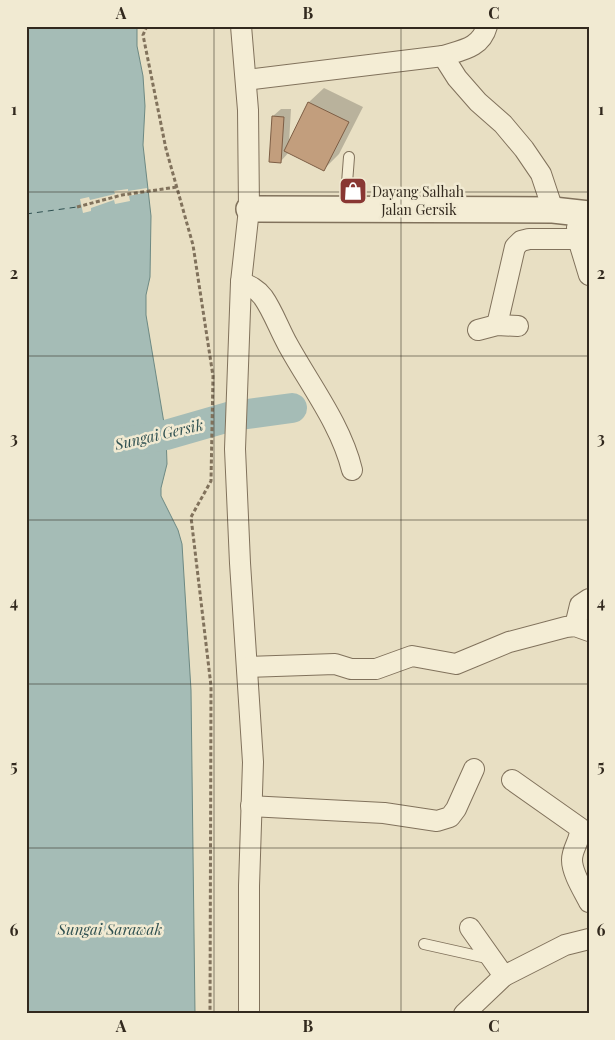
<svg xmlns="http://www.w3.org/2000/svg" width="615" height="1040" viewBox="0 0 615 1040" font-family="'Playfair Display',serif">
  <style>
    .water { fill: #a5bcb6; stroke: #6d8983 }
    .pier { fill: #e8dfc3 }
    .shadow { fill: #0003 }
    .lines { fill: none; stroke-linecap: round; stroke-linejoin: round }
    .river { stroke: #a5bcb6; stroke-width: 30 }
    .ferry { stroke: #2f5050; stroke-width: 1; stroke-dasharray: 6 5; stroke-linecap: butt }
    .building { fill: #c29e7d; stroke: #7d5e45 }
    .service-casing { stroke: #81725c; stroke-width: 12 }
    .minor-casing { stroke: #81725c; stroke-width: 22 }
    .tertiary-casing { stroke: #81725c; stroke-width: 28 }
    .path { stroke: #81725c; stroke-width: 3; stroke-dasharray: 4 2.5; stroke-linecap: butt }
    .service { stroke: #f4edd5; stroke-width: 10 }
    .minor { stroke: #f4edd5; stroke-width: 20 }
    .tertiary { stroke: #f4edd5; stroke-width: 25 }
    .grid { fill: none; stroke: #32291e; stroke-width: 1; stroke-opacity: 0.55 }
    .labels { text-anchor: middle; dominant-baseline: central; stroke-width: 5; stroke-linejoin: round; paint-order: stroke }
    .poi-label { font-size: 14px; fill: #32291e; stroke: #f1ead2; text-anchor: start }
    .street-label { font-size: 14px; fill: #32291e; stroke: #f1ead2 }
    .water-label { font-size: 15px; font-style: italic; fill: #2f5050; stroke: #f1ead2 }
    .neatline { fill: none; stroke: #32291e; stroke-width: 2 }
    .grid-label { font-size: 16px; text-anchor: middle; font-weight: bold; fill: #32291e }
  </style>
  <rect width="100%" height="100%" fill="#e8dfc3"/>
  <path class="water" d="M 26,26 L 137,26 L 137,46 L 143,76 L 145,106 L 143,145 L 151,216 L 150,277 L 146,295 L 146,315 L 166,435 L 167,464 L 161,488 L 161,496 L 178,530 L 182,544 L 191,690 L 195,1014 L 26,1014 Z"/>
  <path class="pier" d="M 147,188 L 147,192 L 129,196 L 130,201 L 115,204 L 114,200 L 91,208 L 91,211 L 83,213 L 80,199 L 89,197 L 90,200 L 115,194 L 114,191 L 128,189 L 128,191 Z"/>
  <path class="shadow" d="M 324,88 L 363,107 L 339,154 L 324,169 L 289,152 L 281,161 L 273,116 L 281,109 L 291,109 L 289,143 L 309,102 Z"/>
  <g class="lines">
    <path class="river" d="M 126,442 L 166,435 L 232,416 L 292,408"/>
    <path class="ferry" d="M 26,214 L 77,207"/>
  </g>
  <g class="building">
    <path d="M 308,102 L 349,122 L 324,171 L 284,151 Z"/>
    <path d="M 272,116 L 284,117 L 281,163 L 269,162 Z"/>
  </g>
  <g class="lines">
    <defs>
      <g id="service">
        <path d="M 345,209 L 349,157"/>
        <path d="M 424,944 L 491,959"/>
      </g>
      <g id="minor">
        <path d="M 241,26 L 248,110 L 249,209 L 241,282 L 235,449 L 240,563 L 253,762 L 249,886 L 249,1014"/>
        <path d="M 487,26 C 481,48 462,50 443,56 L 457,78 L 478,102 L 503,124 L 524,149 L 541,174 L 553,210"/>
        <path d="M 246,80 L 443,56"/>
        <path d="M 577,227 L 578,239 L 589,275"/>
        <path d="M 241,282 C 250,286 257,289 263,297 C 273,311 279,329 288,345 C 310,385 341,425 352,470"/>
        <path d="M 497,325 L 515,247 L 521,241 L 529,239 L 578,239"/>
        <path d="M 478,330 L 497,325 L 518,326"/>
        <path d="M 575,626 L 580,605 L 589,599"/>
        <path d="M 248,667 L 335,664 L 351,669 L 376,669 L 412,656 L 456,664 L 509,642 L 566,627 L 575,626 L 589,631"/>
        <path d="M 512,780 L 580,828 C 581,840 572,848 572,860 C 572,873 583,890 589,902"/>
        <path d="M 251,806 L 384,813 L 437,821 L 450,817 L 456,809 L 474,769"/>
        <path d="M 470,928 L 504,976"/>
        <path d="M 464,1014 L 504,976 L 565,945 L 589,939"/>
      </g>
      <path id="tertiary" d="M 249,209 L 553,210 L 589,214"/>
    </defs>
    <use href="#service" class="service-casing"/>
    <use href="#minor" class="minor-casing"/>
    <use href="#tertiary" class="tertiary-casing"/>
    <g class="path">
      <path d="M 147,26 L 143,35 L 166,149 L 193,245 L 213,376 L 211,481 L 191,517 L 211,686 L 210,1014"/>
      <path d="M 77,207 L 122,195 L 177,187"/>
    </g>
    <use href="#service" class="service"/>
    <use href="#minor" class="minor"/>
    <use href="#tertiary" class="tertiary"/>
  </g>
  <path class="grid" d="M 214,26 L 214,1014M 401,26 L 401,1014M 26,192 L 589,192M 26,356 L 589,356M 26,520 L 589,520M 26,684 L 589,684M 26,848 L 589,848"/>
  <defs>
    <symbol id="shop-square" viewBox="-11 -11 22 22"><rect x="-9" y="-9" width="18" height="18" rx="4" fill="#893733" stroke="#f1ead2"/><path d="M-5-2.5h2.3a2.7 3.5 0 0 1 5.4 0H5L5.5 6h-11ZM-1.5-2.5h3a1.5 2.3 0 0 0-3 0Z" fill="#fff"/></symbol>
  </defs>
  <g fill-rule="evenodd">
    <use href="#shop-square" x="337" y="175" width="32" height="32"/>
  </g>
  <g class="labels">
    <g class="poi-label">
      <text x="372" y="191">Dayang Salhah</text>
    </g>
    <g class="street-label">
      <text x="419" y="209">Jalan Gersik</text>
    </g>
    <g class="water-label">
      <text transform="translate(159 434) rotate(-13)">Sungai Gersik</text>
      <text x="110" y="929">Sungai Sarawak</text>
    </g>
  </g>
  <rect width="615" height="1040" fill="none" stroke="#f1ead2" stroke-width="55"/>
  <rect x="28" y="28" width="560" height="984" class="neatline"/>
  <g class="grid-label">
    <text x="121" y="19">A</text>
    <text x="308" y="19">B</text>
    <text x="494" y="19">C</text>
    <text x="14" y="115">1</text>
    <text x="601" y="115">1</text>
    <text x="14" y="279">2</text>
    <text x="601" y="279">2</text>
    <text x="14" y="444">3</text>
    <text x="601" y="444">3</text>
    <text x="14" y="608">4</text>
    <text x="601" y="608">4</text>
    <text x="14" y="772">5</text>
    <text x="601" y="772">5</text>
    <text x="14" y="936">6</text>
    <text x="601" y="936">6</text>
    <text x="121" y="1032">A</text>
    <text x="308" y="1032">B</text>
    <text x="494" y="1032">C</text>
  </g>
</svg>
